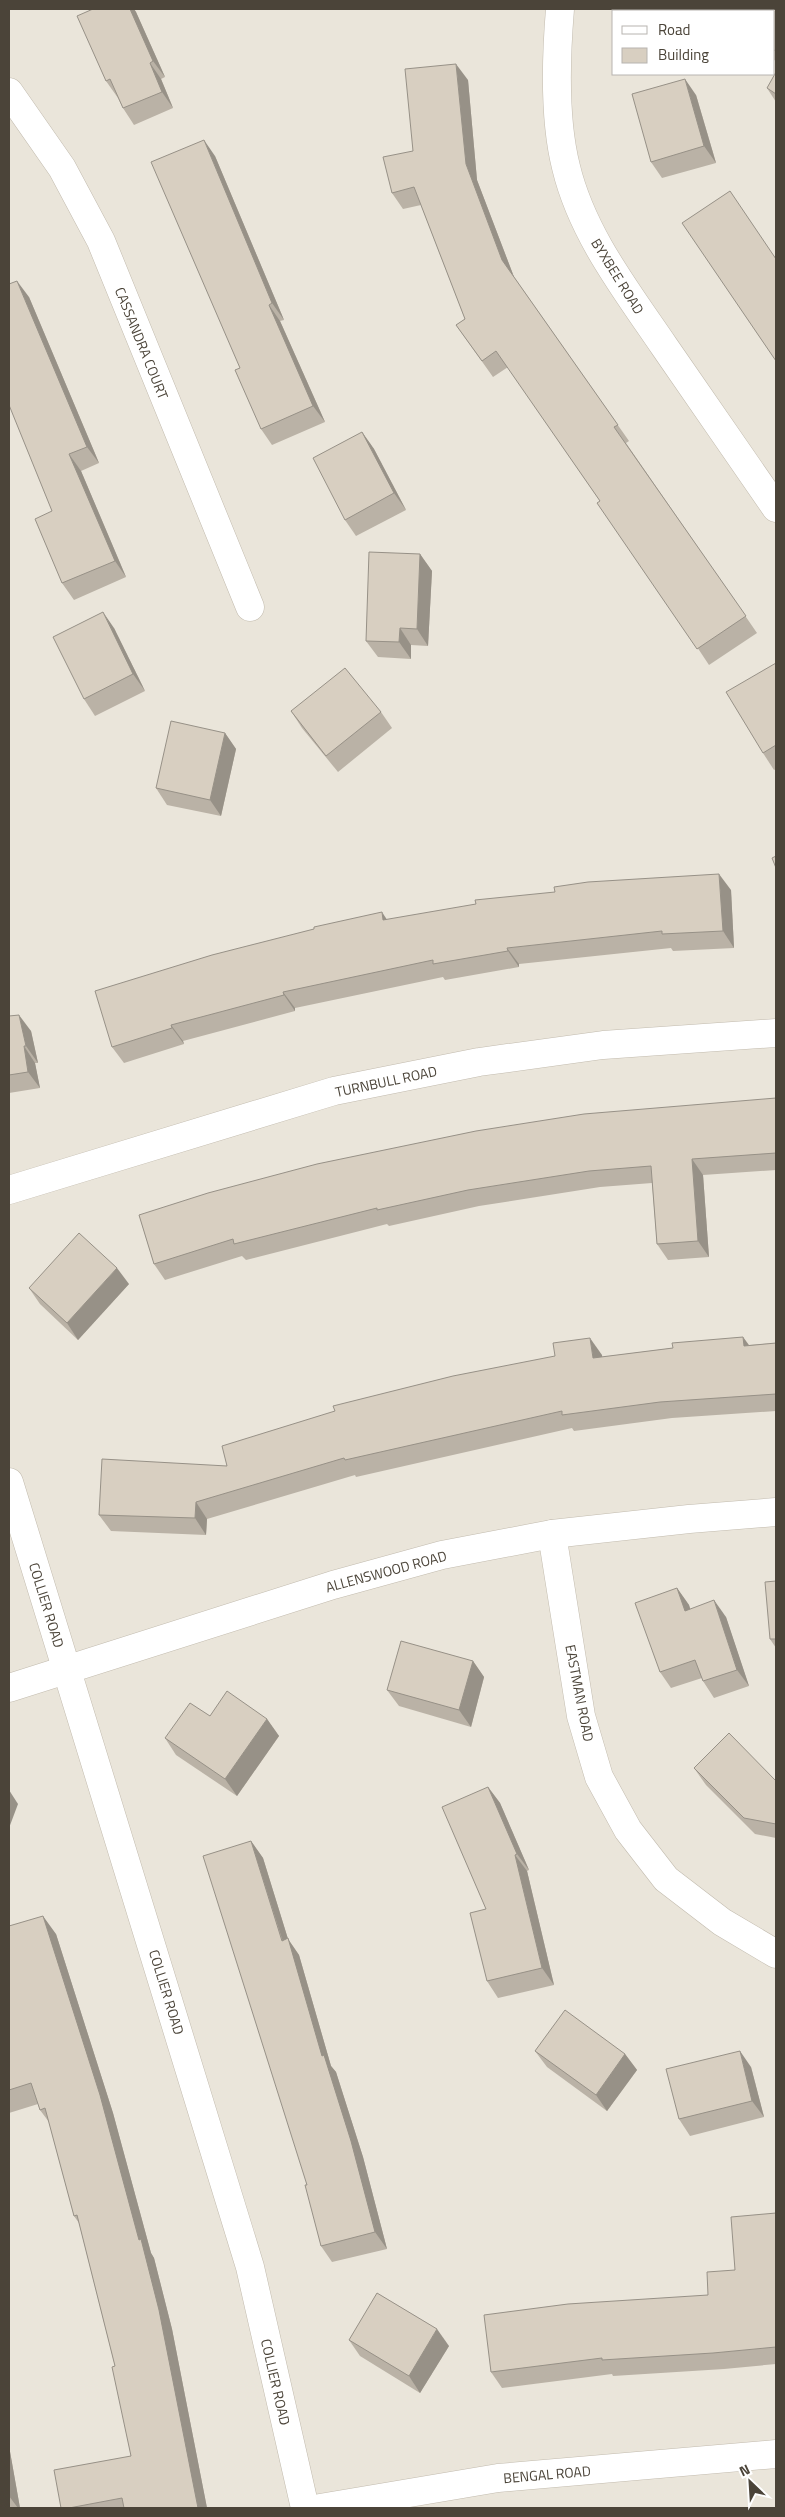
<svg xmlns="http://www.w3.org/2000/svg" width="785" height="2517" viewBox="0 0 785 2517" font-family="'Titillium Web',sans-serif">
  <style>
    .residential { fill: #eae5da; fill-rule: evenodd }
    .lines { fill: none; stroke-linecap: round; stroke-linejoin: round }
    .minor-casing { stroke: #c2bbae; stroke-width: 29 }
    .minor { stroke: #fff; stroke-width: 28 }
    .wall { fill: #bab2a6 }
    .shaded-wall { fill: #979187 }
    .building { fill: #d8cfc1; stroke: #979187 }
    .labels { text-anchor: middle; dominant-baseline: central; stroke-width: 5; stroke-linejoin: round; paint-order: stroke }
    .street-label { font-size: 14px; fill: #4b4439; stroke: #fff }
  </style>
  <rect width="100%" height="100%" fill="#f6f3ec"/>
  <path class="residential" d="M 9,9 L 776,9 L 776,2508 L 9,2508 ZM 614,11 L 774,11 L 774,74 L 614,74 Z"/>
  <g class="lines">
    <defs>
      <g id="minor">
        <path d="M 560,9 C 556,57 554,120 566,167 C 582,234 626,290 664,346 C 701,400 739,454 776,508"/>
        <path d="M 9,92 L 62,168 L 101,241 L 250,607"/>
        <path d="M 9,1190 L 334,1091 L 479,1062 L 603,1045 L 776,1033"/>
        <path d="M 9,1482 L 250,2267 L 305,2508"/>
        <path d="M 552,1534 L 581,1716 L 599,1777 L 628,1830 L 666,1879 L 722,1922 L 776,1954"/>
        <path d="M 9,1688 L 333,1585 L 442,1555 L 552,1534 L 689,1519 L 776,1512"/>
        <path d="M 320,2508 L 498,2478 L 776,2454"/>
      </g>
    </defs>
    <use href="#minor" class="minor-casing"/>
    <use href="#minor" class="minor"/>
  </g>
  <g class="wall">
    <path d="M 93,9 L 134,9 L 136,12 L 165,77 L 161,79 L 173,108 L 134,125 L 123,108 L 118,98 L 106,81 Z"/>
    <path d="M 776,9 L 776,61 L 774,60 L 774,11 Z"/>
    <path d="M 776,72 L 776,102 L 767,88 Z"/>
    <path d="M 468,80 L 477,180 L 514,277 L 629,441 L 626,443 L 757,633 L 709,665 L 600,501 L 508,367 L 493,377 L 456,325 L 465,319 L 421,205 L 403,209 L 392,193 L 413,151 Z"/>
    <path d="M 696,95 L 716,163 L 662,178 L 651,162 Z"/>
    <path d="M 215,156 L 284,320 L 280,321 L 325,422 L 272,445 L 261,429 L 240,368 Z"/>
    <path d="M 29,297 L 99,463 L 81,471 L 126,577 L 74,600 L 62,583 L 52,511 Z"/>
    <path d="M 362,432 L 374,449 L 406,510 L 356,536 L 345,520 Z"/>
    <path d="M 420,554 L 432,571 L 428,646 L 411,645 L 411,659 L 378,657 L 366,641 Z"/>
    <path d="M 114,628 L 145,691 L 95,716 L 84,699 Z"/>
    <path d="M 776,664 L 776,769 L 774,770 L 763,753 Z"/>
    <path d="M 291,711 L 381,712 L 392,728 L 338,772 L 302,728 Z"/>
    <path d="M 225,733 L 236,749 L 221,816 L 167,805 L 156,788 Z"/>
    <path d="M 731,890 L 734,948 L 673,951 L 671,948 L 519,964 L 519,967 L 445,980 L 443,977 L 295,1008 L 295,1011 L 183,1041 L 184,1044 L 124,1063 L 112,1047 L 387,920 Z"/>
    <path d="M 9,1016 L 31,1031 L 38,1063 L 35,1063 L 40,1088 L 9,1093 Z"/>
    <path d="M 776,1098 L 776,1170 L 703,1175 L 709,1257 L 668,1260 L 657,1244 L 652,1183 L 600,1187 L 479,1206 L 389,1226 L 387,1224 L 246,1260 L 242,1256 L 165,1280 L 154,1264 L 139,1215 Z"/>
    <path d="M 129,1284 L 78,1340 L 40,1304 L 29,1288 Z"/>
    <path d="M 743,1337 L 749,1345 L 776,1343 L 776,1411 L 672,1418 L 574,1431 L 572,1428 L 356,1477 L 355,1475 L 207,1519 L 206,1535 L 111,1531 L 99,1515 L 227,1466 L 602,1355 L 602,1357 L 673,1348 Z"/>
    <path d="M 776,1581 L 776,1648 L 770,1639 Z"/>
    <path d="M 677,1588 L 689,1605 L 690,1609 L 726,1617 L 749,1686 L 714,1698 L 703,1681 L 702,1678 L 671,1688 L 660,1672 Z"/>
    <path d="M 473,1661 L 484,1677 L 471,1727 L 399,1706 L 387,1690 Z"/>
    <path d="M 210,1716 L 267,1719 L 279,1736 L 237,1796 L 176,1755 L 165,1738 Z"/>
    <path d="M 694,1768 L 776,1781 L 776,1838 L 755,1834 L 706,1785 Z"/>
    <path d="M 488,1787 L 500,1803 L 529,1870 L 527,1871 L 554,1985 L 498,1998 L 487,1981 Z"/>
    <path d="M 251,1841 L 263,1858 L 288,1939 L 299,1955 L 331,2066 L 336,2072 L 363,2157 L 387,2249 L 332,2262 L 321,2246 L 307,2185 Z"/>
    <path d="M 9,1926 L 56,1934 L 113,2113 L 151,2253 L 154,2258 L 172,2329 L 207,2508 L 61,2508 L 131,2456 L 115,2366 L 79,2223 L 74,2216 L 49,2122 L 40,2110 L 38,2104 L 9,2113 Z"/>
    <path d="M 535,2051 L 625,2054 L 637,2070 L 607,2111 L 547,2067 Z"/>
    <path d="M 751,2067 L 764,2117 L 690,2136 L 679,2119 Z"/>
    <path d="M 776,2213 L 776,2364 L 724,2369 L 613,2376 L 612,2374 L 502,2388 L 491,2372 L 708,2295 L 735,2270 Z"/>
    <path d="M 349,2340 L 449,2346 L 420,2393 L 360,2356 Z"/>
    <path d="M 9,2445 L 9,2446 L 20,2508 L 9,2508 Z"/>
  </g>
  <g class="shaded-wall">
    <path d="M 130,9 L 134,9 L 136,12 L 165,77 L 153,61 Z"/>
    <path d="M 150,63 L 161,79 L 173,108 L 162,92 Z"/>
    <path d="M 456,64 L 468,80 L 477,180 L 514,277 L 502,260 L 466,164 Z"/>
    <path d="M 685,79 L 696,95 L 716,163 L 704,146 Z"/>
    <path d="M 204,140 L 215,156 L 284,320 L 272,303 Z"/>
    <path d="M 17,281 L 29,297 L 99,463 L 87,447 Z"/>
    <path d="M 269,305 L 280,321 L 325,422 L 313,406 Z"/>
    <path d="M 362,432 L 374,449 L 406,510 L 394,493 Z"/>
    <path d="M 69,454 L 81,471 L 126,577 L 115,561 Z"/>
    <path d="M 420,554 L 432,571 L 428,646 L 417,629 Z"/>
    <path d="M 103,612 L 114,628 L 145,691 L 133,674 Z"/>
    <path d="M 400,628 L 411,645 L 411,659 L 399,642 Z"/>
    <path d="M 225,733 L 236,749 L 221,816 L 210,800 Z"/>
    <path d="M 719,874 L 731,890 L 734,948 L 723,931 Z"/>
    <path d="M 382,912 L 393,929 L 383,920 Z"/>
    <path d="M 507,948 L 519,964 L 519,967 L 508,951 Z"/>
    <path d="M 283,992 L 295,1008 L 295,1011 L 284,995 Z"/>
    <path d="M 19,1015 L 31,1031 L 38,1063 L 26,1046 Z"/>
    <path d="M 171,1025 L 183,1041 L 184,1044 L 172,1028 Z"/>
    <path d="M 24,1046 L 35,1063 L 40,1088 L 28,1072 Z"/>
    <path d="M 692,1159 L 703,1175 L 709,1257 L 698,1241 Z"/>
    <path d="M 117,1268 L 129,1284 L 78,1340 L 67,1323 Z"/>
    <path d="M 743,1337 L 755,1354 L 744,1346 Z"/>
    <path d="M 590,1338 L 602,1355 L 604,1374 L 593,1358 Z"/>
    <path d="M 196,1502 L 207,1519 L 206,1535 L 195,1518 Z"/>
    <path d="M 677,1588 L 689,1605 L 696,1627 L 685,1611 Z"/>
    <path d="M 714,1600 L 726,1617 L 749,1686 L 737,1670 Z"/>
    <path d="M 473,1661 L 484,1677 L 471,1727 L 459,1710 Z"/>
    <path d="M 267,1719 L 279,1736 L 237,1796 L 225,1779 Z"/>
    <path d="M 488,1787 L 500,1803 L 529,1870 L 517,1854 Z"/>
    <path d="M 9,1790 L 18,1804 L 9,1828 Z"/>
    <path d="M 251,1841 L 263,1858 L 288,1939 L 299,1955 L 331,2066 L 336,2072 L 363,2157 L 387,2249 L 375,2232 Z"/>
    <path d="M 515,1855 L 527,1871 L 554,1985 L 542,1968 Z"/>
    <path d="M 43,1916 L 56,1934 L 113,2113 L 151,2253 L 154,2258 L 172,2329 L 207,2508 L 198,2508 L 139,2240 Z"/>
    <path d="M 740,2051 L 751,2067 L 764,2117 L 752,2101 Z"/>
    <path d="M 625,2054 L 637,2070 L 607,2111 L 596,2095 Z"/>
    <path d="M 437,2329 L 449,2346 L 420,2393 L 409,2376 Z"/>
    <path d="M 9,2445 L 9,2446 L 20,2508 L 18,2508 L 9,2496 Z"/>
  </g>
  <g class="building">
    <path d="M 93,9 L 130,9 L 153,61 L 150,63 L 162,92 L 123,108 L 110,79 L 106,81 L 77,16 Z"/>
    <path d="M 763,9 L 776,9 L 776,51 L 774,50 L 774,11 L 762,11 Z"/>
    <path d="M 456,64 L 466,164 L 502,260 L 618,425 L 614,427 L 746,616 L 697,649 L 597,503 L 600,501 L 496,351 L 482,361 L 456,325 L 465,319 L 414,187 L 392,193 L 383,157 L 413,151 L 405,69 Z"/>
    <path d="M 776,72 L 776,94 L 767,88 Z"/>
    <path d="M 685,79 L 704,146 L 651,162 L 632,94 Z"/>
    <path d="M 204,140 L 272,303 L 269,305 L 313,406 L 261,429 L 235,370 L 240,368 L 151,162 Z"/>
    <path d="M 730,191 L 776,259 L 776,361 L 682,223 Z"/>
    <path d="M 17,281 L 87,447 L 69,454 L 115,561 L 62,583 L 35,519 L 52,511 L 9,405 L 9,284 Z"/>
    <path d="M 362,432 L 394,493 L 345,520 L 313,458 Z"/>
    <path d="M 369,552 L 420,554 L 417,629 L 400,628 L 399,642 L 366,641 Z"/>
    <path d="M 103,612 L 133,674 L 84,699 L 53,637 Z"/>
    <path d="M 776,663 L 776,745 L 763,753 L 726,692 Z"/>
    <path d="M 345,668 L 381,712 L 326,756 L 291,711 Z"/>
    <path d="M 171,721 L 225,733 L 210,800 L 156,788 Z"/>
    <path d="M 776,856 L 776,868 L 772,858 Z"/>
    <path d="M 719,874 L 723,931 L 662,934 L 662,931 L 507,948 L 508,951 L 433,964 L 433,960 L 283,992 L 284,995 L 171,1025 L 172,1028 L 112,1047 L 95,991 L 212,955 L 314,929 L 314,927 L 382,912 L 383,920 L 476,904 L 475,900 L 555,892 L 554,887 L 588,882 Z"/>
    <path d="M 19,1015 L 26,1046 L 24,1046 L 28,1072 L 9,1075 L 9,1016 Z"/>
    <path d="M 776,1098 L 776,1153 L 692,1159 L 698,1241 L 657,1244 L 651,1166 L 589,1171 L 468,1190 L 377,1210 L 377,1208 L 234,1244 L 233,1239 L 154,1264 L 139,1215 L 208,1193 L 317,1164 L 476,1131 L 584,1114 Z"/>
    <path d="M 79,1233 L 117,1268 L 67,1323 L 29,1288 Z"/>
    <path d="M 743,1337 L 744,1346 L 776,1343 L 776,1394 L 660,1402 L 562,1415 L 562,1411 L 345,1460 L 344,1458 L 196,1502 L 195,1518 L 99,1515 L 102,1459 L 227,1466 L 222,1446 L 335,1411 L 333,1406 L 453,1376 L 555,1356 L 553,1343 L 590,1338 L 593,1358 L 673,1348 L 672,1343 Z"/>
    <path d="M 776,1581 L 776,1639 L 770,1639 L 765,1582 Z"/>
    <path d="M 677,1588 L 685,1611 L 714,1600 L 737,1670 L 703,1681 L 695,1660 L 660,1672 L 635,1603 Z"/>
    <path d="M 401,1641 L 473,1661 L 459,1710 L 387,1690 Z"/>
    <path d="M 227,1691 L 267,1719 L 225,1779 L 165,1738 L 190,1703 L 210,1716 Z"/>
    <path d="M 729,1733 L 776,1781 L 776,1824 L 744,1818 L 694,1768 Z"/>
    <path d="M 488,1787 L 517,1854 L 515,1855 L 542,1968 L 487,1981 L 470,1913 L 486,1909 L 442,1807 Z"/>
    <path d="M 251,1841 L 282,1941 L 288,1938 L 322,2056 L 324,2055 L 351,2141 L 375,2232 L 321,2246 L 305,2185 L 307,2185 L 203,1856 Z"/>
    <path d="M 43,1916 L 100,2095 L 139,2240 L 141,2239 L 159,2310 L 198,2508 L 124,2508 L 122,2498 L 69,2508 L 61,2508 L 54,2470 L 131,2456 L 112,2367 L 115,2366 L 77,2215 L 74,2216 L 45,2108 L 40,2110 L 31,2083 L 9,2090 L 9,1926 Z"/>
    <path d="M 565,2010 L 625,2054 L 596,2095 L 535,2051 Z"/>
    <path d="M 740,2051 L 752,2101 L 679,2119 L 666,2069 Z"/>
    <path d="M 776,2213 L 776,2347 L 713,2353 L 602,2360 L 602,2358 L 491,2372 L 484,2315 L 568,2304 L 708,2295 L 707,2272 L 735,2270 L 731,2217 Z"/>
    <path d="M 377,2293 L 437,2329 L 409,2376 L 349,2340 Z"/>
  </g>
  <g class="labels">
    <g class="street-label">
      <text transform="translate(618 276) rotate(58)">BYXBEE ROAD</text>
      <text transform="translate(142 343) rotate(68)">CASSANDRA COURT</text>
      <text transform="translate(386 1081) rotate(-12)">TURNBULL ROAD</text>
      <text transform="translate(386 1571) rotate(-15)">ALLENSWOOD ROAD</text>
      <text transform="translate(47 1605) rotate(73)">COLLIER ROAD</text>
      <text transform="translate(580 1693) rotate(79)">EASTMAN ROAD</text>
      <text transform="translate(167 1992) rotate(73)">COLLIER ROAD</text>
      <text transform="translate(276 2382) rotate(77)">COLLIER ROAD</text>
      <text transform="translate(547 2474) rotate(-5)">BENGAL ROAD</text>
    </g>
  </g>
  <rect width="785" height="2517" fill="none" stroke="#4b4439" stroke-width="20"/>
  <rect x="612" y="10" width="162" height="65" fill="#ffffff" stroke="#b7b4b0"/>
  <rect x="622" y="26" width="25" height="8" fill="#ffffff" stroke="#b7b4b0"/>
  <text x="658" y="35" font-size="15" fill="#4b4439">Road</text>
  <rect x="622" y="48" width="25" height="15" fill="#d8cfc1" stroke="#b7b4b0"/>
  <text x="658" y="60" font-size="15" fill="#4b4439">Building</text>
  <g transform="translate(750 2482) rotate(335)" stroke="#ffffff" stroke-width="4" paint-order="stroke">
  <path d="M0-4L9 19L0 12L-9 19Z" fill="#4b4439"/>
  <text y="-8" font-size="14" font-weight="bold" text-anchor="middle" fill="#4b4439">N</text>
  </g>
</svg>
